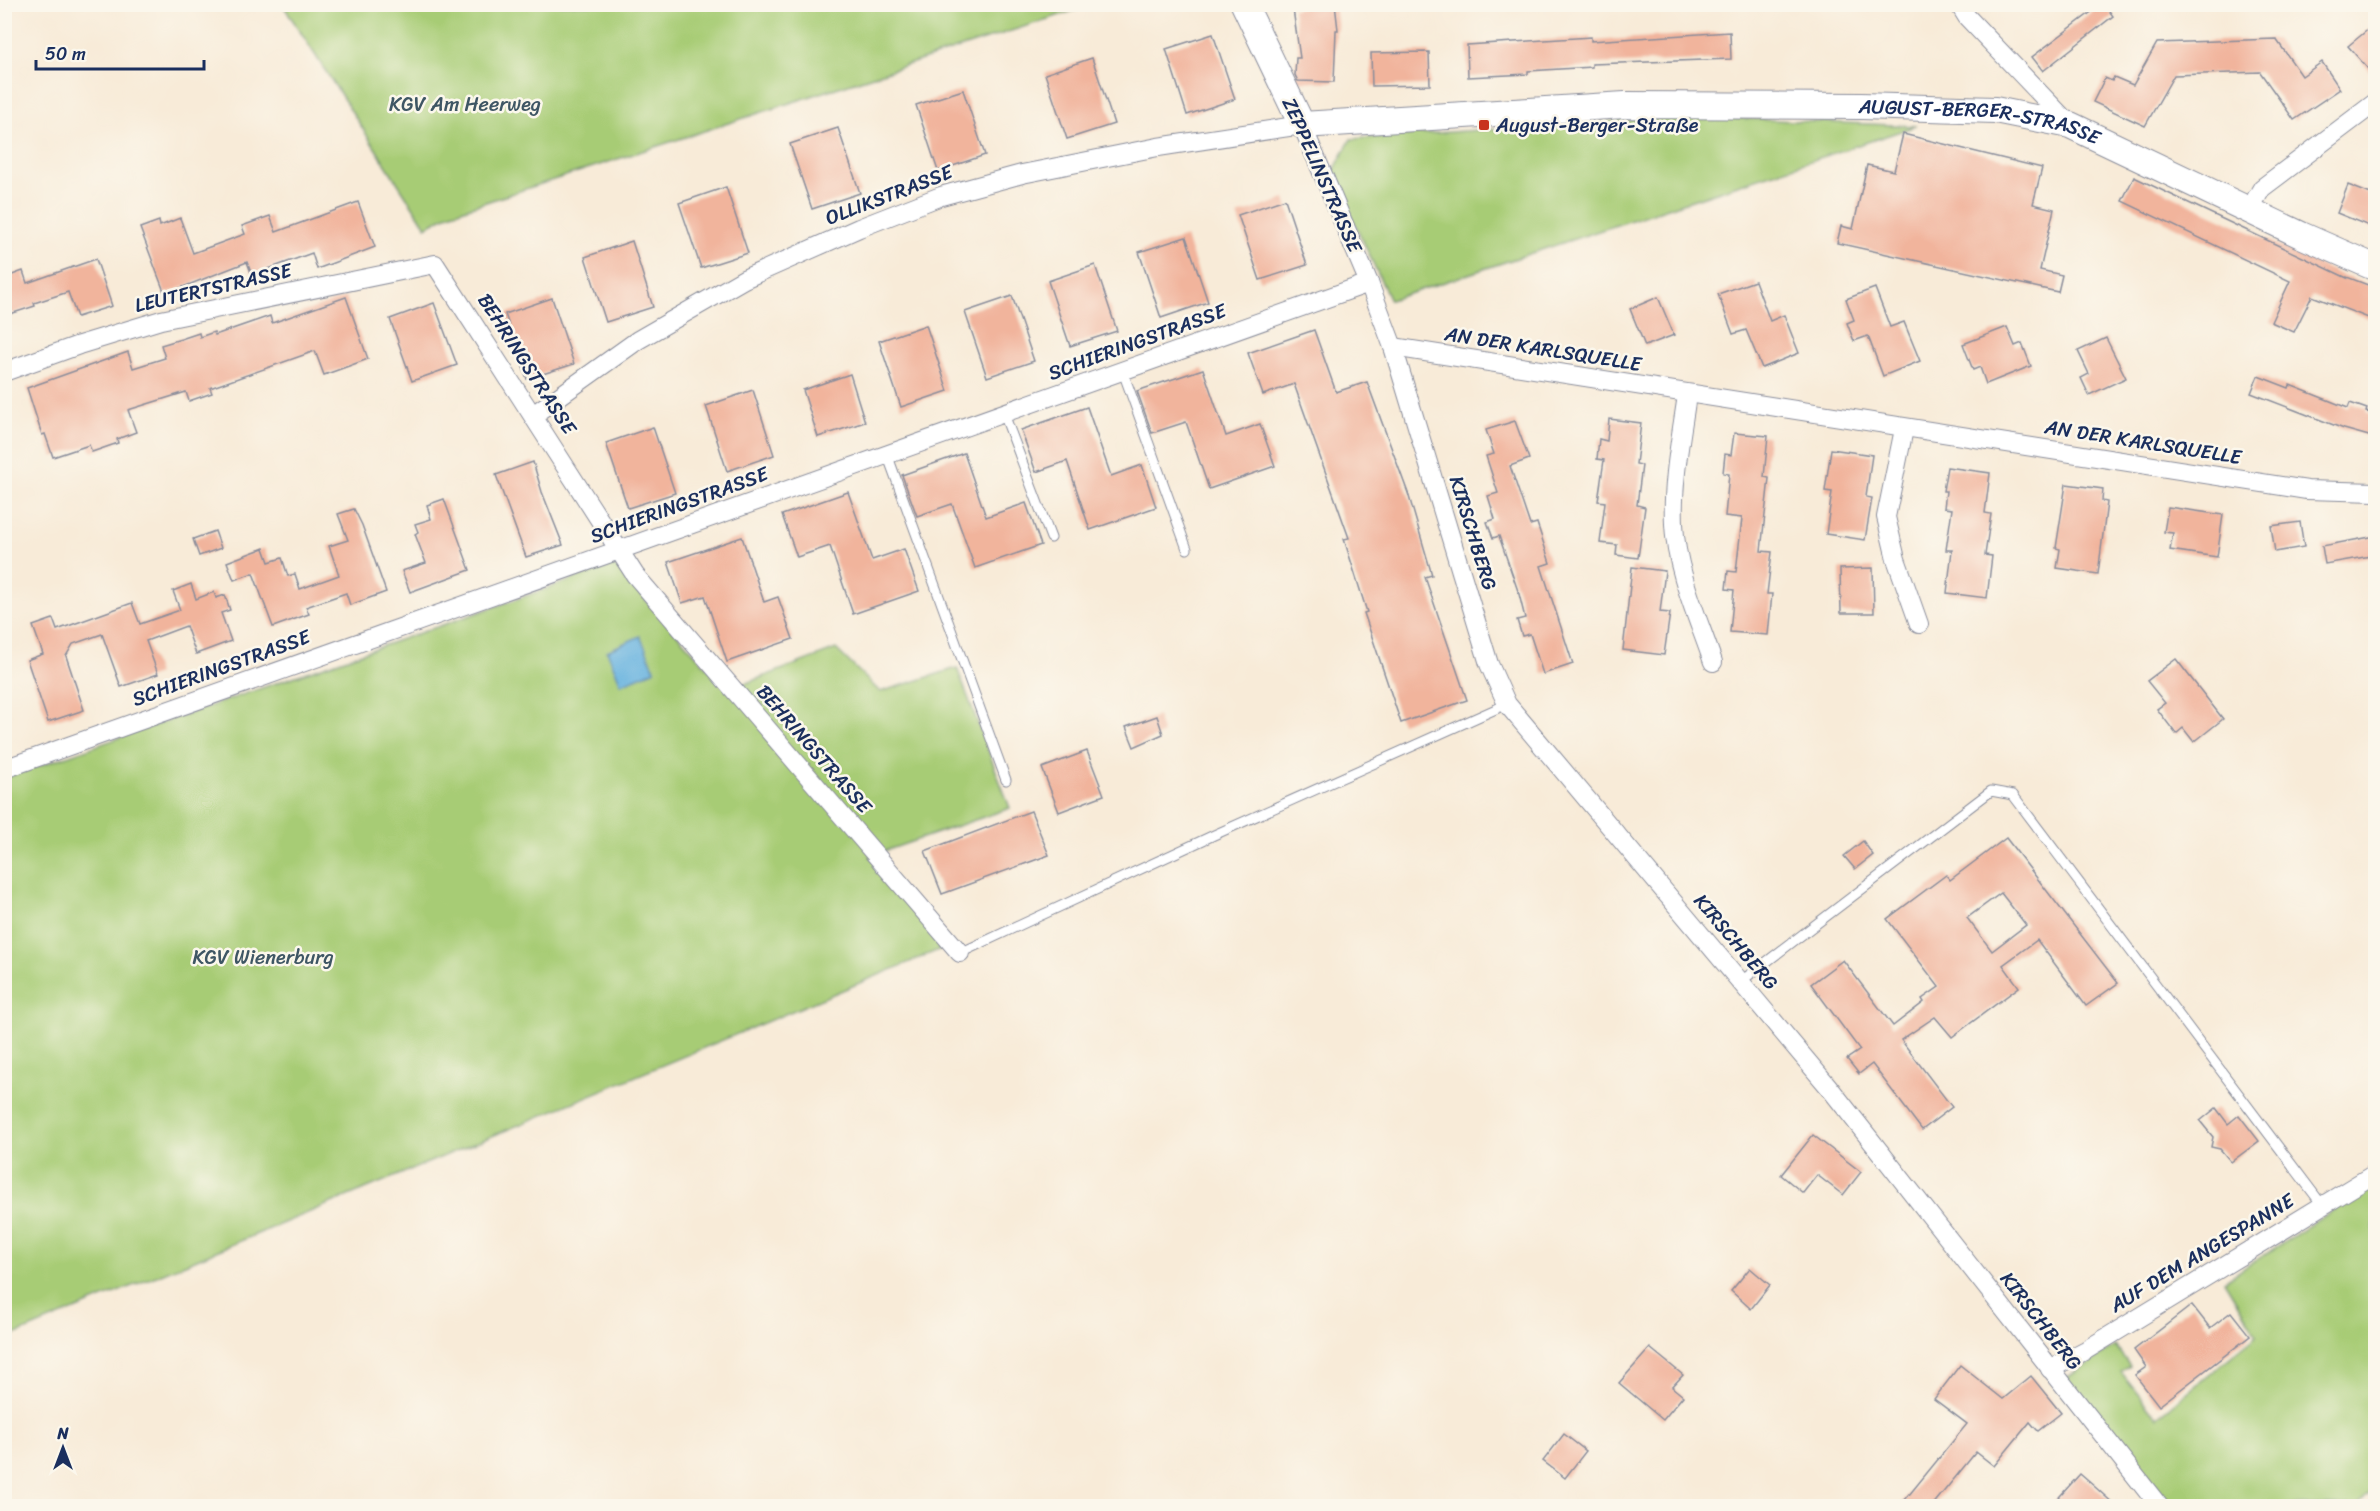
<svg xmlns="http://www.w3.org/2000/svg" width="2380" height="1511" viewBox="0 0 2380 1511" font-family="Sriracha,sans-serif">
  <style>
    .green { fill: #a7cc75; stroke: #617e6a; stroke-width: 1.5 }
    .water { fill: #66b2df; stroke: #40709e; stroke-width: 1.5 }
    .building { fill: #f1b49c; fill-rule: evenodd }
    .lines { fill: none; stroke-linecap: round; stroke-linejoin: round }
    .lane-casing { stroke: #8a8d9b; stroke-width: 11 }
    .street-casing { stroke: #8a8d9b; stroke-width: 20 }
    .secondary-casing { stroke: #8a8d9b; stroke-width: 28 }
    .lane { stroke: #fff; stroke-width: 9 }
    .street { stroke: #fff; stroke-width: 18 }
    .secondary { stroke: #fff; stroke-width: 26 }
    .poi-dot { fill: #c8321e; stroke: #fbf7ec; stroke-width: 2 }
    .labels { text-anchor: middle; dominant-baseline: central; stroke-width: 5; stroke-linejoin: round; paint-order: stroke }
    .park-label { font-size: 20px; fill: #3e5664; stroke: #fbf7ec }
    .street-label { font-size: 20px; fill: #1b2f5e; stroke: #fbf7ec }
    .poi-label { font-size: 20px; fill: #1b2f5e; stroke: #fbf7ec; text-anchor: start }
  </style>
  <rect width="100%" height="100%" fill="#fbf7ec"/>
  <filter id="ink" filterUnits="userSpaceOnUse"><feTurbulence type="fractalNoise" baseFrequency=".0167" numOctaves="2"/><feDisplacementMap in="SourceGraphic" scale="12" xChannelSelector="R" yChannelSelector="G"/><feConvolveMatrix kernelMatrix="1 2 1 2 8 2 1 2 1" color-interpolation-filters="sRGB"/></filter>
  <filter id="wash" filterUnits="userSpaceOnUse"><feTurbulence type="fractalNoise" baseFrequency=".008" numOctaves="4" result="noise"/><feDisplacementMap in="SourceGraphic" scale="24" xChannelSelector="R" yChannelSelector="G"/><feGaussianBlur stdDeviation="1.35" result="paint"/><feColorMatrix in="noise" values="0 0 0 0 0 0 0 0 0 0 0 0 0 0 0 0 0 1.4 0 .05"/><feComposite in="paint" operator="in"/></filter>
  <g filter="url(#wash)">
    <rect width="100%" height="100%" fill="#f8ebd8"/>
    <g class="green">
      <path d="M 283,5 L 1091,5 L 449,214 L 426,227 Z"/>
      <path d="M 1680,116 L 1916,126 L 1390,300 L 1332,174 L 1351,139 Z"/>
      <path d="M 614,565 L 728,690 L 836,649 L 880,692 L 957,668 L 1010,808 L 870,856 L 946,947 L 5,1339 L 4,778 Z"/>
      <path d="M 2375,1183 L 2375,1488 L 2357,1506 L 2172,1506 L 2065,1379 L 2115,1346 L 2130,1366 L 2121,1372 L 2157,1417 L 2257,1335 L 2224,1281 Z"/>
    </g>
    <path class="water" d="M 640,636 L 655,670 L 621,684 L 607,651 Z"/>
    <g id="blocks">
      <g class="building">
        <path d="M 1322,4 L 1335,4 L 1338,30 L 1336,30 L 1334,82 L 1298,81 L 1295,75 L 1296,58 L 1300,58 L 1293,9 Z"/>
        <path d="M 2102,4 L 2104,4 L 2113,16 L 2043,71 L 2032,57 Z"/>
        <path d="M 2376,23 L 2376,78 L 2348,46 Z"/>
        <path d="M 1730,32 L 1731,59 L 1592,64 L 1592,67 L 1528,71 L 1528,74 L 1468,77 L 1467,45 L 1591,37 L 1591,41 Z"/>
        <path d="M 1213,34 L 1235,99 L 1187,115 L 1166,49 Z"/>
        <path d="M 2276,39 L 2302,76 L 2322,62 L 2340,89 L 2294,120 L 2260,72 L 2174,75 L 2145,126 L 2093,102 L 2105,78 L 2112,81 L 2114,77 L 2133,85 L 2157,43 Z"/>
        <path d="M 1429,52 L 1430,85 L 1372,86 L 1371,53 Z"/>
        <path d="M 1092,58 L 1114,124 L 1067,139 L 1045,74 Z"/>
        <path d="M 963,90 L 985,155 L 938,171 L 916,105 Z"/>
        <path d="M 838,128 L 860,193 L 812,209 L 790,144 Z"/>
        <path d="M 1903,134 L 2042,168 L 2033,204 L 2054,209 L 2040,270 L 2062,275 L 2058,292 L 1837,243 L 1841,226 L 1853,229 L 1867,165 L 1894,171 Z"/>
        <path d="M 2134,177 L 2347,278 L 2347,277 L 2376,288 L 2376,321 L 2312,296 L 2294,332 L 2271,322 L 2290,281 L 2122,201 Z"/>
        <path d="M 2348,185 L 2376,196 L 2376,229 L 2337,213 Z"/>
        <path d="M 726,187 L 748,253 L 701,268 L 679,203 Z"/>
        <path d="M 1285,199 L 1307,265 L 1260,280 L 1238,215 Z"/>
        <path d="M 358,202 L 375,247 L 317,269 L 312,253 L 252,275 L 247,262 L 165,294 L 140,228 L 159,221 L 160,226 L 180,218 L 193,253 L 245,234 L 242,226 L 270,216 L 276,232 Z"/>
        <path d="M 1186,237 L 1208,302 L 1161,318 L 1139,252 Z"/>
        <path d="M 632,241 L 653,307 L 606,322 L 585,257 Z"/>
        <path d="M 96,259 L 112,306 L 77,317 L 68,292 L 34,303 L 35,306 L 4,316 L 4,278 L 23,271 L 27,283 Z"/>
        <path d="M 1095,265 L 1117,331 L 1070,346 L 1048,281 Z"/>
        <path d="M 1755,281 L 1770,321 L 1784,315 L 1799,353 L 1762,368 L 1746,330 L 1733,334 L 1718,294 Z"/>
        <path d="M 1875,288 L 1890,327 L 1904,322 L 1920,361 L 1883,376 L 1868,336 L 1854,341 L 1847,323 L 1854,320 L 1846,299 Z"/>
        <path d="M 1012,296 L 1034,361 L 987,377 L 965,312 Z"/>
        <path d="M 346,297 L 368,359 L 324,375 L 315,351 L 210,388 L 212,393 L 189,401 L 186,392 L 128,410 L 136,432 L 117,439 L 118,443 L 92,452 L 89,445 L 53,457 L 45,434 L 42,435 L 27,388 L 128,352 L 133,368 L 165,358 L 161,345 L 181,339 L 199,333 L 200,337 L 214,332 L 215,335 L 270,316 L 272,323 Z"/>
        <path d="M 1658,297 L 1674,335 L 1645,346 L 1630,309 Z"/>
        <path d="M 552,298 L 574,364 L 527,379 L 505,314 Z"/>
        <path d="M 434,303 L 457,365 L 412,381 L 390,319 Z"/>
        <path d="M 926,325 L 948,391 L 901,407 L 879,341 Z"/>
        <path d="M 2007,327 L 2015,346 L 2022,343 L 2031,366 L 1986,384 L 1980,367 L 1973,370 L 1963,344 Z"/>
        <path d="M 1314,330 L 1336,392 L 1367,382 L 1408,493 L 1432,575 L 1425,577 L 1467,700 L 1401,723 L 1364,613 L 1367,612 L 1344,539 L 1349,538 L 1294,384 L 1263,395 L 1248,353 Z"/>
        <path d="M 2106,338 L 2126,378 L 2089,395 L 2081,378 L 2089,374 L 2078,351 Z"/>
        <path d="M 1203,369 L 1226,436 L 1260,424 L 1275,466 L 1209,489 L 1186,422 L 1152,433 L 1137,391 Z"/>
        <path d="M 850,374 L 865,422 L 818,437 L 803,390 Z"/>
        <path d="M 2258,376 L 2289,388 L 2290,385 L 2348,408 L 2350,403 L 2367,409 L 2366,412 L 2376,415 L 2376,438 L 2344,429 L 2251,393 Z"/>
        <path d="M 753,390 L 774,455 L 727,471 L 706,406 Z"/>
        <path d="M 1087,407 L 1111,476 L 1142,465 L 1156,507 L 1090,530 L 1067,461 L 1036,472 L 1021,430 Z"/>
        <path d="M 1609,419 L 1641,423 L 1636,464 L 1642,465 L 1637,505 L 1645,507 L 1638,558 L 1616,555 L 1617,545 L 1600,543 L 1605,502 L 1598,501 L 1604,460 L 1597,459 L 1599,439 L 1607,441 Z"/>
        <path d="M 1515,421 L 1529,459 L 1510,466 L 1530,525 L 1537,523 L 1550,563 L 1541,566 L 1573,664 L 1543,674 L 1530,634 L 1522,636 L 1517,620 L 1525,618 L 1519,594 L 1499,536 L 1493,538 L 1487,522 L 1495,519 L 1488,496 L 1498,493 L 1486,456 L 1494,454 L 1486,430 Z"/>
        <path d="M 653,427 L 675,493 L 628,508 L 606,443 Z"/>
        <path d="M 1734,433 L 1768,436 L 1764,477 L 1769,478 L 1761,551 L 1772,552 L 1767,594 L 1772,594 L 1768,635 L 1730,632 L 1734,590 L 1726,589 L 1728,571 L 1736,572 L 1742,518 L 1725,516 L 1729,474 L 1723,473 L 1725,454 L 1731,455 Z"/>
        <path d="M 1831,449 L 1872,455 L 1866,497 L 1872,498 L 1865,540 L 1826,534 L 1832,492 L 1825,491 Z"/>
        <path d="M 964,453 L 986,517 L 1026,503 L 1041,545 L 975,568 L 952,504 L 917,516 L 902,475 Z"/>
        <path d="M 533,462 L 542,492 L 563,545 L 526,557 L 496,475 Z"/>
        <path d="M 1947,467 L 1990,473 L 1985,513 L 1991,514 L 1985,555 L 1992,556 L 1987,598 L 1947,593 L 1952,550 L 1946,550 L 1952,509 L 1944,508 L 1946,491 L 1943,491 Z"/>
        <path d="M 2066,484 L 2103,489 L 2102,501 L 2107,502 L 2098,574 L 2057,568 L 2060,549 L 2056,548 Z"/>
        <path d="M 848,492 L 872,560 L 904,549 L 919,591 L 853,614 L 830,546 L 797,557 L 782,515 Z"/>
        <path d="M 444,499 L 470,570 L 410,592 L 402,571 L 426,563 L 415,534 L 418,532 L 415,524 L 431,519 L 427,505 Z"/>
        <path d="M 2168,507 L 2223,515 L 2217,557 L 2170,550 L 2173,533 L 2164,532 Z"/>
        <path d="M 354,509 L 362,525 L 386,592 L 350,605 L 346,593 L 306,607 L 309,614 L 273,627 L 253,573 L 234,580 L 227,562 L 264,548 L 269,562 L 282,558 L 288,576 L 295,574 L 300,589 L 339,575 L 329,546 L 348,540 L 338,514 Z"/>
        <path d="M 2300,522 L 2304,547 L 2275,552 L 2271,526 Z"/>
        <path d="M 215,531 L 221,548 L 199,556 L 193,539 Z"/>
        <path d="M 2376,536 L 2376,555 L 2325,564 L 2322,546 Z"/>
        <path d="M 742,537 L 764,602 L 778,597 L 793,639 L 727,662 L 705,596 L 682,603 L 668,562 Z"/>
        <path d="M 1632,567 L 1665,571 L 1660,612 L 1670,613 L 1664,655 L 1623,650 Z"/>
        <path d="M 1873,568 L 1874,613 L 1841,613 L 1840,569 Z"/>
        <path d="M 191,584 L 196,599 L 214,592 L 216,598 L 225,595 L 230,610 L 221,613 L 231,641 L 196,654 L 186,626 L 146,641 L 158,674 L 121,687 L 102,634 L 73,644 L 66,656 L 84,710 L 48,722 L 27,660 L 43,654 L 33,626 L 53,619 L 57,630 L 132,603 L 140,624 L 180,610 L 173,591 Z"/>
        <path d="M 2176,659 L 2223,719 L 2194,742 L 2183,728 L 2176,734 L 2157,709 L 2165,703 L 2147,681 Z"/>
        <path d="M 1157,716 L 1163,734 L 1134,747 L 1126,727 Z"/>
        <path d="M 1087,751 L 1104,795 L 1059,812 L 1042,768 Z"/>
        <path d="M 1031,811 L 1049,855 L 942,894 L 925,851 Z"/>
        <path d="M 2006,838 L 2118,983 L 2086,1006 L 2037,940 L 2003,965 L 2019,987 L 1952,1037 L 1935,1017 L 1901,1040 L 1952,1107 L 1922,1130 L 1872,1064 L 1859,1074 L 1847,1059 L 1860,1050 L 1811,984 L 1843,960 L 1893,1026 L 1924,1002 L 1922,999 L 1939,987 L 1887,919 L 1946,875 L 1950,880 ZM 2001,893 L 2026,925 L 1992,951 L 1967,918 Z"/>
        <path d="M 1863,841 L 1873,855 L 1855,869 L 1844,856 Z"/>
        <path d="M 2216,1108 L 2228,1124 L 2239,1115 L 2259,1141 L 2231,1162 L 2220,1149 L 2211,1147 L 2213,1137 L 2200,1121 Z"/>
        <path d="M 1813,1135 L 1861,1172 L 1843,1195 L 1817,1175 L 1803,1193 L 1781,1175 Z"/>
        <path d="M 1750,1268 L 1770,1285 L 1751,1309 L 1731,1291 Z"/>
        <path d="M 2192,1305 L 2210,1328 L 2231,1312 L 2250,1336 L 2159,1406 L 2135,1375 L 2146,1367 L 2134,1350 Z"/>
        <path d="M 1650,1348 L 1683,1375 L 1672,1387 L 1683,1396 L 1663,1420 L 1619,1383 Z"/>
        <path d="M 1960,1365 L 2003,1399 L 2031,1376 L 2061,1413 L 2038,1431 L 2030,1422 L 1994,1466 L 1976,1452 L 1932,1506 L 1900,1506 L 1967,1424 L 1934,1399 Z"/>
        <path d="M 1564,1434 L 1586,1451 L 1565,1478 L 1543,1461 Z"/>
        <path d="M 2080,1474 L 2095,1487 L 2116,1506 L 2051,1506 Z"/>
      </g>
    </g>
  </g>
  <g filter="url(#ink)">
    <use href="#blocks" fill-opacity="0" stroke="#8a8d9b" stroke-width="1.5"/>
    <g class="lines">
      <defs>
        <g id="lane">
          <path d="M 1123,372 L 1187,549"/>
          <path d="M 1004,414 L 1051,538"/>
          <path d="M 887,454 L 1006,780"/>
          <path d="M 960,953 L 1214,835 L 1507,704"/>
          <path d="M 1740,982 L 1991,791 L 2013,795 L 2323,1206"/>
        </g>
        <g id="street">
          <path d="M 1959,4 L 1967,17 L 2070,125"/>
          <path d="M 2249,210 L 2262,188 L 2376,102"/>
          <path d="M 1393,347 L 2307,490 L 2376,492"/>
          <path d="M 4,372 L 79,345 L 161,320 L 435,264 L 635,575 L 960,953"/>
          <path d="M 1687,395 C 1681,437 1672,481 1674,524 C 1676,570 1698,618 1713,662"/>
          <path d="M 533,415 L 638,340 L 744,279 L 859,228 L 941,196 L 1022,174 L 1158,147 L 1302,125 L 1369,283 L 1393,347 L 1489,664 L 1507,704 L 1828,1086 L 2159,1506"/>
          <path d="M 1904,429 L 1886,517 L 1896,559 L 1919,624"/>
          <path d="M 4,769 L 1369,283"/>
          <path d="M 2050,1369 L 2086,1350 L 2376,1173"/>
        </g>
        <g id="secondary">
          <path id="s1" d="M 1244,4 L 1302,125 L 1625,105 L 1861,106 L 1995,110 L 2070,125 L 2301,235 L 2376,268"/>
        </g>
      </defs>
      <use href="#lane" class="lane-casing"/>
      <use href="#street" class="street-casing"/>
      <use href="#secondary" class="secondary-casing"/>
      <use href="#lane" class="lane"/>
      <use href="#street" class="street"/>
      <use href="#secondary" class="secondary"/>
    </g>
  </g>
  <rect class="poi-dot" x="1478" y="119" width="12" height="12" rx="3"/>
  <g class="labels">
    <g class="park-label">
      <text x="465" y="104">KGV Am Heerweg</text>
      <text x="263" y="957">KGV Wienerburg</text>
    </g>
    <g class="street-label">
      <text stroke="none"><textPath href="#s1" startOffset="814">AUGUST-BERGER-STRASSE</textPath></text>
      <text transform="translate(1322 175) rotate(66)">ZEPPELINSTRASSE</text>
      <text transform="translate(889 195) rotate(-21)">OLLIKSTRASSE</text>
      <text transform="translate(213 288) rotate(-13)">LEUTERTSTRASSE</text>
      <text transform="translate(1137 342) rotate(-20)">SCHIERINGSTRASSE</text>
      <text transform="translate(1543 349) rotate(9)">AN DER KARLSQUELLE</text>
      <text transform="translate(527 364) rotate(57)">BEHRINGSTRASSE</text>
      <text transform="translate(2143 442) rotate(9)">AN DER KARLSQUELLE</text>
      <text transform="translate(679 505) rotate(-20)">SCHIERINGSTRASSE</text>
      <text transform="translate(1473 533) rotate(73)">KIRSCHBERG</text>
      <text transform="translate(221 668) rotate(-20)">SCHIERINGSTRASSE</text>
      <text transform="translate(814 749) rotate(49)">BEHRINGSTRASSE</text>
      <text transform="translate(1736 942) rotate(50)">KIRSCHBERG</text>
      <text transform="translate(2202 1253) rotate(-31)">AUF DEM ANGESPANNE</text>
      <text transform="translate(2041 1321) rotate(52)">KIRSCHBERG</text>
    </g>
    <g class="poi-label">
      <text x="1496" y="125">August-Berger-Straße</text>
    </g>
  </g>
  <rect width="2380" height="1511" fill="none" stroke="#fbf7ec" stroke-width="24"/>
  <g transform="translate(63 1448)" stroke="#fbf7ec" stroke-width="4.5" paint-order="stroke">
  <path d="M0-4.5L10 22L0 15L-10 22Z" fill="#1b2f5e"/>
  <text y="-9" font-size="16" font-weight="bold" text-anchor="middle" fill="#1b2f5e">N</text>
  </g>
  <path d="M36 60v9h168v-9" fill="none" stroke="#1b2f5e" stroke-width="3"/>
  <text x="45" y="60" font-size="18" fill="#1b2f5e" stroke="#fbf7ec" stroke-width="4.5" paint-order="stroke">50 m</text>
</svg>
